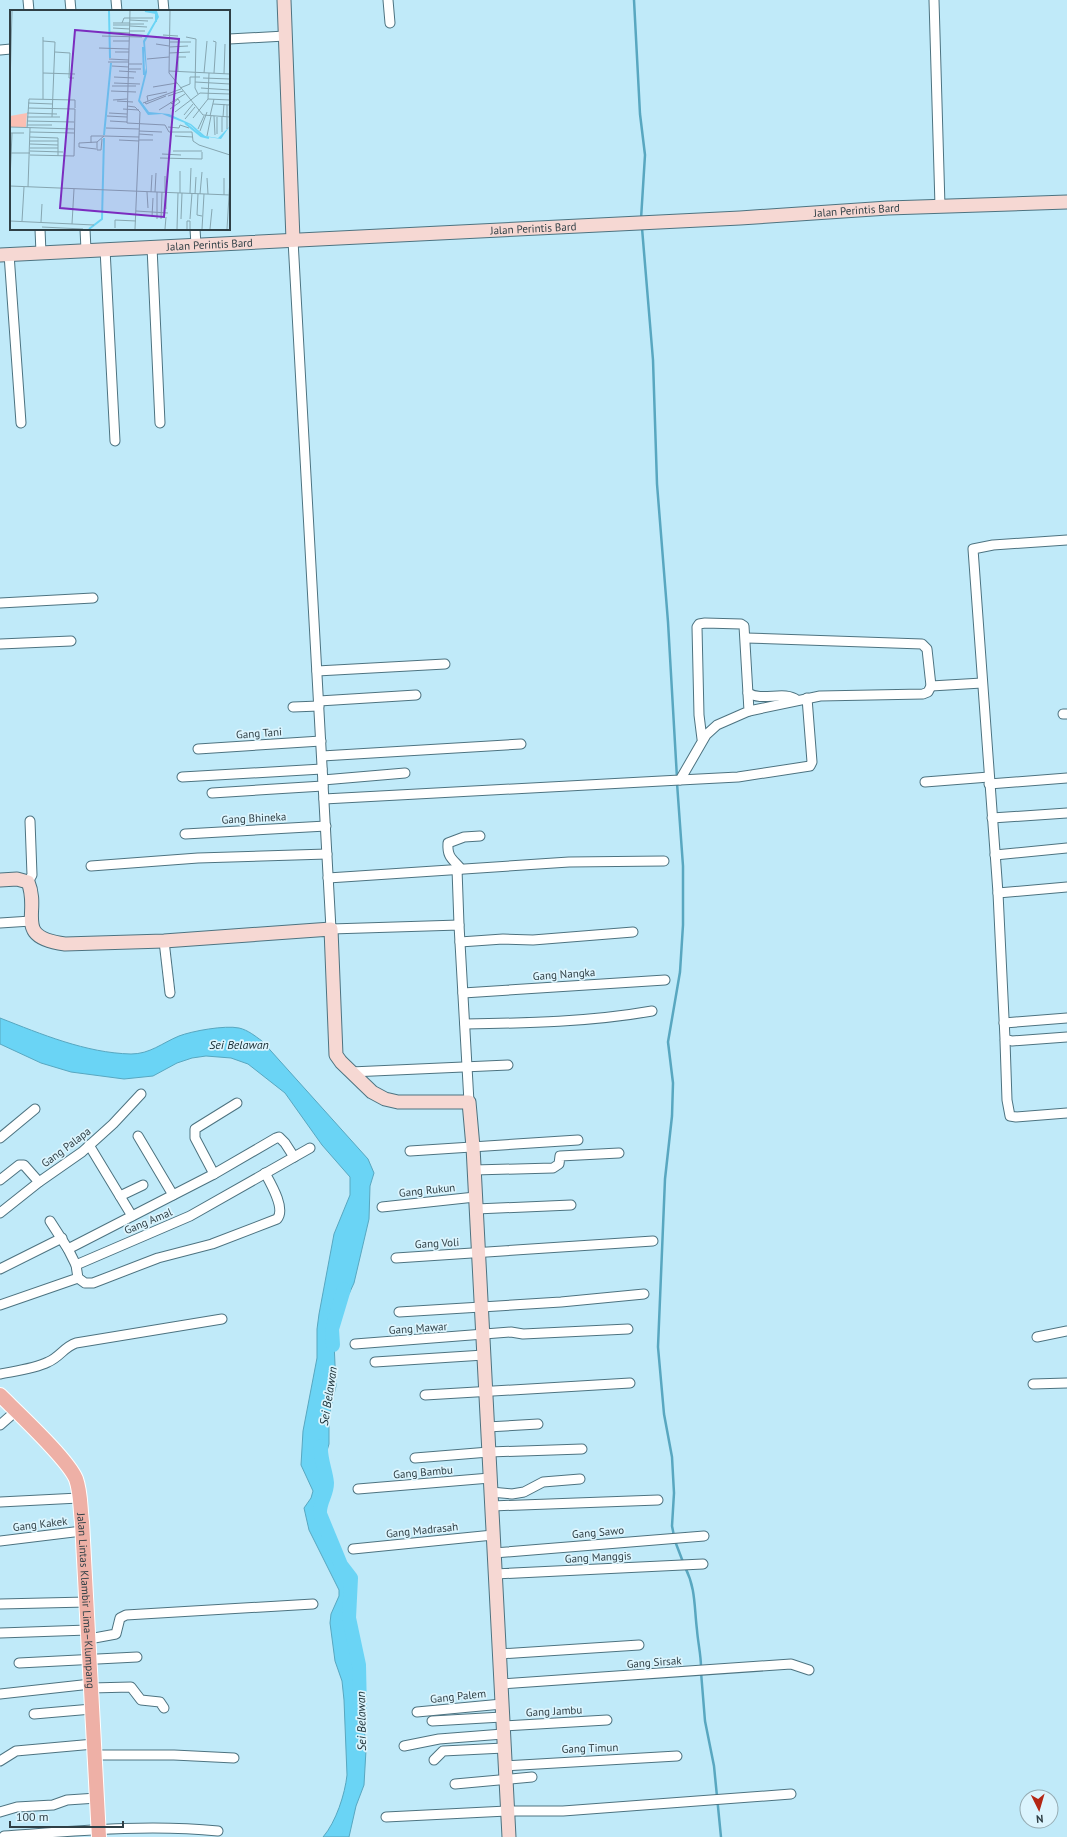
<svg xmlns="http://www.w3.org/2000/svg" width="1067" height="1837" viewBox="0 0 1067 1837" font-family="'PT Sans',sans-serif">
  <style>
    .water { fill: #6ad4f5; stroke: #58a7c0 }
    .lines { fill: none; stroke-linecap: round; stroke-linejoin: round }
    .stream { stroke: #58a7c0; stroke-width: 2.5 }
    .river { stroke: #6ad4f5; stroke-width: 14 }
    .street-casing { stroke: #4d7380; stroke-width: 11 }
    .secondary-casing { stroke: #4d7380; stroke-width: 15 }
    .primary-casing { stroke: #fff; stroke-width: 16 }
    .street { stroke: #fff; stroke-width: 9 }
    .secondary { stroke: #f6d8d3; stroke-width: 13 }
    .primary { stroke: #eeb0a6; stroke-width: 14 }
    .labels { text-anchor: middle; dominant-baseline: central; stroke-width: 3.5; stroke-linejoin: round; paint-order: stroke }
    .street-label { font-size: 11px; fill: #2f3f45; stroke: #dbf4fd }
    .water-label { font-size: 12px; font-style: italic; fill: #192d33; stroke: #dbf4fd }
    .inset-river { fill: none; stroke: #6ad4f5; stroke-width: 2 }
    .inset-road { fill: none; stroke: #86a6b1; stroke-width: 1 }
    .view { fill: #7b2cbf; fill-opacity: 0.15; stroke: #7b2cbf; stroke-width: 2 }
    .inset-edge { fill: none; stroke: #2f3f45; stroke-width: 2 }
  </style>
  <rect width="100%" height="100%" fill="#c0eaf9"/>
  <path class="water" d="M 0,1018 C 41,1034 86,1053 131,1054 C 150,1054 162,1043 179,1036 C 192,1031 225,1025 239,1028 C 248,1030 255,1036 262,1041 L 368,1159 L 374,1173 L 370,1186 L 369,1219 L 354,1283 L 349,1294 L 336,1311 L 333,1321 L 336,1386 L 329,1416 L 329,1444 L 323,1464 L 323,1486 L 317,1514 L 324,1524 L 325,1538 L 344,1570 L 348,1581 L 352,1630 L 364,1725 L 366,1750 L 364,1785 L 356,1806 L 349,1837 L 323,1837 C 336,1822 345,1794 347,1775 L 344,1700 L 342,1681 L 335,1661 L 330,1623 L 331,1614 L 339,1596 L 339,1590 L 309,1530 L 304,1508 L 311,1498 L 313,1491 L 301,1465 L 303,1431 L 317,1358 L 317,1329 L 319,1314 L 334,1234 L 350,1195 L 350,1177 L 322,1145 L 285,1093 L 248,1064 L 231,1058 L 206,1056 L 192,1058 L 177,1063 L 153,1076 L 124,1079 L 71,1072 L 41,1063 L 0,1044 Z"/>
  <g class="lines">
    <g class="stream">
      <path d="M 634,0 L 640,114 L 645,155 L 641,219"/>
      <path d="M 642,228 L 653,360 L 657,484 L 668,622 L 677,778"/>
      <path d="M 674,1536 L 672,1526 L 674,1493 L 672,1457 L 664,1414 L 658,1347 L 665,1179 L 672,1116 L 673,1083 L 668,1042 L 680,972 L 683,925 L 683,866 L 677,783"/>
      <path d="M 675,1541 L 683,1562"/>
      <path d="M 685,1567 C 696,1589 694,1606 697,1630 C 698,1643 701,1655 701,1667"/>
      <path d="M 701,1672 L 705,1721 L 714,1766 L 721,1837"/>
    </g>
    <g class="river">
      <path d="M 333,1345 L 332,1329 L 344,1289"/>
      <path d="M 321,1446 C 320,1459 326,1471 327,1483 C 327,1495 319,1502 320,1514 L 341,1565 L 351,1578 L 349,1618 L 359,1665 L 360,1713"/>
    </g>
    <defs>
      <g id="street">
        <path d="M 28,0 L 29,11"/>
        <path d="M 70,0 L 71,11"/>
        <path d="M 116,0 L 117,11"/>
        <path d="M 163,0 L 164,11"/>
        <path d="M 388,0 L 390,23"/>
        <path d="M 934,0 L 940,206"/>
        <path d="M 229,39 L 285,36"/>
        <path d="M 0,50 L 11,49"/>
        <path d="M 40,229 L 41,253"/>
        <path d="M 85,229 L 86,250"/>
        <path d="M 195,229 L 196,245"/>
        <path d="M 293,240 L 331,929 L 459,925 L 469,1102"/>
        <path d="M 152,247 L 160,423"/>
        <path d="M 105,249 L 115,441"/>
        <path d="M 9,254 L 21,423"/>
        <path d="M 1067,540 L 993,545 L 973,549 L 998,893 L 1005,1039 L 1012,1041 L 1067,1037"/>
        <path d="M 0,603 L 93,598"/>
        <path d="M 746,638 L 922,644 L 927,649 L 931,686 L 928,692 L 923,694 L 820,696 L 749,711"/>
        <path d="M 0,644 L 71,641"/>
        <path d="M 317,671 L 445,664"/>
        <path d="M 931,686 L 982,683"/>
        <path d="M 748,693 C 763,702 784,690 797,700"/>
        <path d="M 319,701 L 416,695"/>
        <path d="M 293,707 L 319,706"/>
        <path d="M 1063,714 L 1067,714"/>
        <path d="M 198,749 L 321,741"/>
        <path d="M 322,756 L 521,744"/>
        <path d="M 182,777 L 322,769"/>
        <path d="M 323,780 L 405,773"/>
        <path d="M 680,780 L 738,777 L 810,766 L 812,762 L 807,698"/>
        <path d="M 925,782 L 989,777"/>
        <path d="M 989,784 L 1067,778"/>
        <path d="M 212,793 L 323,786"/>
        <path d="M 324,799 L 680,780 L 706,735 L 717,725 L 749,711 L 744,626 L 741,624 L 705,623 L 699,624 L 697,627 L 699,715 L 702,739"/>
        <path d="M 992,818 L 1067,813"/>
        <path d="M 185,834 L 326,826"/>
        <path d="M 995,855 L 1067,848"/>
        <path d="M 91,866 L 198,858 L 327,854"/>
        <path d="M 457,869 L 459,925"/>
        <path d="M 461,869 C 453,859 447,858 448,843 L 464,837 L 480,836"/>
        <path d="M 328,878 L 569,862 L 664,861"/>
        <path d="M 28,882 L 32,875 L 30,821"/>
        <path d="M 998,893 L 1067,887"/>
        <path d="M 0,923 L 31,921"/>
        <path d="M 164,941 L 170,993"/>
        <path d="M 460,942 L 503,939 L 533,940 L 633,932"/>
        <path d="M 463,993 L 665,980"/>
        <path d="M 1004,1023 L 1067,1018"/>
        <path d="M 465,1024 C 528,1023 590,1022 652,1011"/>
        <path d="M 1005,1041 L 1007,1100 L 1010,1116 L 1016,1117 L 1067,1113"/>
        <path d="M 351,1072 L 508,1065"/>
        <path d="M 138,1136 L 173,1195"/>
        <path d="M 0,1138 L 35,1109"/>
        <path d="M 89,1145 L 132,1216"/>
        <path d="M 410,1151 L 578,1140"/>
        <path d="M 474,1170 L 553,1168 L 559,1164 L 560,1156 L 619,1153"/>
        <path d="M 214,1174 L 195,1138 L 195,1129 L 237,1103"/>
        <path d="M 0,1180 L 19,1165 L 24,1165 L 39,1182"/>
        <path d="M 120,1196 L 143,1185"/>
        <path d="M 382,1207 L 475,1197"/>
        <path d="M 476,1209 L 571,1205"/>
        <path d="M 0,1213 L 39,1182 L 82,1152 L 113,1124 L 141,1094"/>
        <path d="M 50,1221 L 68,1249 L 76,1265"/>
        <path d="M 68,1249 L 214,1174 L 276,1138 L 279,1137 L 285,1143 L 294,1157"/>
        <path d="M 396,1258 L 653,1241"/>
        <path d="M 0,1269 L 62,1238"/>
        <path d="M 78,1278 L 85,1283 L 93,1283 L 158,1258 L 212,1244 L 277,1219 C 286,1209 271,1184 265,1173"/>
        <path d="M 0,1305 L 78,1278 L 76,1265 L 190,1216 L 310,1148"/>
        <path d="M 399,1312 L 561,1302 L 644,1294"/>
        <path d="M 1037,1337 L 1067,1331"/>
        <path d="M 355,1344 L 511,1332 L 523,1334 L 628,1329"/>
        <path d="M 375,1362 L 484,1355"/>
        <path d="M 0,1374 C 15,1371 34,1369 48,1362 C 60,1357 64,1347 76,1343 L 222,1319"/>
        <path d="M 1033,1384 L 1067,1383"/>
        <path d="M 425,1395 L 630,1383"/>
        <path d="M 0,1425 L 16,1411"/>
        <path d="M 487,1427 L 538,1424"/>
        <path d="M 415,1458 L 489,1452 L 582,1449"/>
        <path d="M 358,1489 L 490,1478"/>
        <path d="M 491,1492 L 512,1494 L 524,1492 L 543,1482 L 580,1479"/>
        <path d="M 0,1502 L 79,1498"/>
        <path d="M 492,1506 L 658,1500"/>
        <path d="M 0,1541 L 82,1531"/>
        <path d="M 353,1549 L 493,1535"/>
        <path d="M 494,1553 L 704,1536"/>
        <path d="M 495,1574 L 703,1564"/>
        <path d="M 0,1604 L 87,1602"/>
        <path d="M 0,1633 L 88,1630"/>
        <path d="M 89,1639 L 116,1634 L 120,1618 L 126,1615 L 313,1604"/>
        <path d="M 499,1654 L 639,1645"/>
        <path d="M 19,1663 L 137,1657"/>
        <path d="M 501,1684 L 791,1664 L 809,1670"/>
        <path d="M 91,1688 L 131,1687 L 141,1700 L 160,1702 L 164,1708"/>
        <path d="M 0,1694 L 91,1684"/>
        <path d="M 417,1712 L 502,1704"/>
        <path d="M 34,1714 L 92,1709"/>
        <path d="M 432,1721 L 502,1717"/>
        <path d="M 503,1726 L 607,1720"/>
        <path d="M 404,1746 L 439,1739 L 503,1734"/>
        <path d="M 94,1755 L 174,1755 L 234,1758"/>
        <path d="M 434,1760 L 443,1751 L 504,1748"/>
        <path d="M 0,1761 L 16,1751 L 94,1744"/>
        <path d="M 505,1766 L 677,1756"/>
        <path d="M 455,1784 L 532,1777"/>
        <path d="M 0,1812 L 17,1807 L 53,1805 L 67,1800 L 97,1798"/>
        <path d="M 386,1817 L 507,1811 L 563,1811 L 791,1794"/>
        <path d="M 4,1836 C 75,1831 147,1824 218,1831"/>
      </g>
      <g id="secondary">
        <path d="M 284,0 L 293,240"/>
        <path id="s1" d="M 0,255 L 740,218 L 888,208 L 1067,202"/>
        <path d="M 0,880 L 17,879 L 28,882 C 41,913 12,937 65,944 L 164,941 L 331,929 L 336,1055 L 341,1062 L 372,1092 L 385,1099 L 398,1102 L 469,1102 L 473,1147 L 509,1837"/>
      </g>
      <g id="primary">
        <path id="s2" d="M 0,1395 C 17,1412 68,1459 76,1479 C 81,1493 80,1508 82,1522 L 99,1837"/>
      </g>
    </defs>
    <use href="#street" class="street-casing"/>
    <use href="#secondary" class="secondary-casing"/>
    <use href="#primary" class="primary-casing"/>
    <use href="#street" class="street"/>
    <use href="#secondary" class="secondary"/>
    <use href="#primary" class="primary"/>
  </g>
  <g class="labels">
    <g class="street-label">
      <text stroke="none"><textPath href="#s1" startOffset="858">Jalan Perintis Bard</textPath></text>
      <text stroke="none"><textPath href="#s1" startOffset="534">Jalan Perintis Bard</textPath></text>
      <text stroke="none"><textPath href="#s1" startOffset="210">Jalan Perintis Bard</textPath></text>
      <text transform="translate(259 733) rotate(-4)">Gang Tani</text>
      <text transform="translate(254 818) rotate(-3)">Gang Bhineka</text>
      <text transform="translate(564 974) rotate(-4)">Gang Nangka</text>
      <text transform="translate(66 1147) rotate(-37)">Gang Palapa</text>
      <text transform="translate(427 1190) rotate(-6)">Gang Rukun</text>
      <text transform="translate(148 1221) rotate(-23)">Gang Amal</text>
      <text transform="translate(437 1243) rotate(-3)">Gang Voli</text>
      <text transform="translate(418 1328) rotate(-4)">Gang Mawar</text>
      <text transform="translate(423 1472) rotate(-5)">Gang Bambu</text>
      <text transform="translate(40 1524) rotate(-7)">Gang Kakek</text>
      <text transform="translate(422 1530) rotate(-6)">Gang Madrasah</text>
      <text transform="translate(598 1532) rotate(-5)">Gang Sawo</text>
      <text transform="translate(598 1557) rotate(-3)">Gang Manggis</text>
      <text stroke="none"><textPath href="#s2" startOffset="236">Jalan Lintas Klambir Lima–Klumpang</textPath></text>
      <text transform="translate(654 1662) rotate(-4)">Gang Sirsak</text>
      <text transform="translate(458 1696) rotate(-6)">Gang Palem</text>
      <text transform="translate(554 1711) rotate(-3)">Gang Jambu</text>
      <text transform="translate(590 1748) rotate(-2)">Gang Timun</text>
    </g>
    <g class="water-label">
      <text x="239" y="1044">Sei Belawan</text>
      <text transform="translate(328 1396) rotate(-81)">Sei Belawan</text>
      <text transform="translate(361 1721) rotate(-91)">Sei Belawan</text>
    </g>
  </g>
  <g transform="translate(10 10)">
    <rect width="220" height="220" fill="#c0eaf9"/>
    <path d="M 17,103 L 16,117 L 0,117 L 0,106 Z" fill="#fbbfb3"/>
    <path d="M 134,1 L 147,1 L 149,7 L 135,32 L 137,62 L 130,90 L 139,102 L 159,104 L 181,114 L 195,126 L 208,128 L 220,116 L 211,129 L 192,126 L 180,115 L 152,104 L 138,105 L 128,91 L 136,58 L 133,31 L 147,7 L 144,2 Z" fill="#6ad4f5"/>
    <path class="inset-river" d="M 99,1 L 100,48M 135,1 L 146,3 L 146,12M 133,37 L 134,65M 175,113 L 191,126 L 199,128M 94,125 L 101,53M 79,219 L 92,209 L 94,128"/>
    <path class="inset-road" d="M 120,1 L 117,113 L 155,115 L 159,122 L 182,122 L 183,131 L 189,135 L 220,145M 160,1 L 159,63 L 193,105 L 220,107M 120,10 L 138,11M 103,13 L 120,13M 112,13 L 114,8 L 143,8M 120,14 L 134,14M 103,15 L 120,15M 120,16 L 137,17M 103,18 L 120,19M 120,21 L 135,21M 100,22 L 120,23M 153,25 L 168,26M 92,26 L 132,27M 148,27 L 169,29M 176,27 L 186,29 L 185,78 L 188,84M 33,31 L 45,32 L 42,107M 103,31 L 119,31M 203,31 L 206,32 L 204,63M 159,32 L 181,32M 146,34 L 159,36M 159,37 L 178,36M 89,38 L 119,39M 45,42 L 60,43 L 59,68 L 64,68M 105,42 L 119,42M 159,43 L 180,42M 99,49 L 119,50M 137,49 L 159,47M 98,52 L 119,52M 119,54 L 132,54M 102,56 L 119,57M 118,59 L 131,59M 109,61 L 126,62M 159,61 L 220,64M 168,61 L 168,47 L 176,47M 33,63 L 65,64M 194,63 L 197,31M 214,64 L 215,34M 104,67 L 124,68M 193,68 L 220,69M 185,72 L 220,74M 104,73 L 130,74M 0,76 L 2,1M 102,76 L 126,76M 143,77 L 167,73M 170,78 L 180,74 L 180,67 L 190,67M 191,78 L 220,80M 101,81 L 126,82M 158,86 L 173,81M 33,89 L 33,27M 198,89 L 220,90M 103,90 L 117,89M 107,91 L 123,92M 138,91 L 137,86 L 157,82M 135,92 L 136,94 L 156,86M 18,93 L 43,94M 133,93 L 171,79M 203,94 L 220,95M 217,95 L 217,119M 117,96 L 125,97 L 130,102 L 125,219M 18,98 L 65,99M 113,99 L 129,100M 160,99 L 170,92 L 168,89 L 162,94 L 160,92M 149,100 L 175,84M 165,102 L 190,83 L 220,84M 17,103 L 47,104M 99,103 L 117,104M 174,105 L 183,94M 97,106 L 117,107M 200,106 L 204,89M 204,106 L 205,125M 17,107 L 50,107M 207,107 L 207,124M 212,107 L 212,122M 213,107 L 214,94M 183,108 L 198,89 L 199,63M 175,109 L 185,97M 17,111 L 64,112M 100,111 L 117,112M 17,115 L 42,115M 0,117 L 64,119M 158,117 L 169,118 L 170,115 L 179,118M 17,118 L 19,89 L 65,90 L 65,98M 96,118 L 129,119M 188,119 L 194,106M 129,121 L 152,122M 190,121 L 197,102M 20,122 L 64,123M 0,123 L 14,123M 129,124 L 143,125M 165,126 L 183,127M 197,126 L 201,106M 20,127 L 48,128 L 48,146M 92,129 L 91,140 L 87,140 L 87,132 L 94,126 L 129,127M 109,130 L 129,131M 129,130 L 143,130M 20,131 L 48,131M 81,133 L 81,126 L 94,126M 20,134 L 48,135M 20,138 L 48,138M 86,139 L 69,137 L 69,133 L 87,132M 20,141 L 53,142M 163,141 L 192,141M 0,143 L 20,143M 152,144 L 171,145M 20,145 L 64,146 L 65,99M 150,148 L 192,149 L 192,142M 197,168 L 198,184M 0,170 L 2,123M 0,176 L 220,185M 18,177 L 20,118M 137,182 L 138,198M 141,182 L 142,165M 145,182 L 146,163M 155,182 L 155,166M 170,183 L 170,161M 180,183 L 181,158M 185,184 L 186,167M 188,184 L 187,205 L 192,206M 190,184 L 192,162M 214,185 L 214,168M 156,199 L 156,183M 126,201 L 158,203M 142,207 L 143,188M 147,209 L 147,182M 151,209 L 152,182M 171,209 L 172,183M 180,209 L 182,183M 0,211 L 84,215M 12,211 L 14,177M 31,212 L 32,194M 62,214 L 64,179M 32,217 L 73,219M 105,218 L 105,210 L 126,211M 155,219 L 156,207M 167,219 L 168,183M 177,219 L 177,211 L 180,211 L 180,219M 192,219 L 194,184M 200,219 L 202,199M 217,219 L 220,169"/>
    <path class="view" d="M 65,20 L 169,29 L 154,207 L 50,198 Z"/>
    <rect width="220" height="220" class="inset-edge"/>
  </g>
  <g transform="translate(1039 1809) rotate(175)"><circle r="19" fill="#dbf4fd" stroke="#96acb3"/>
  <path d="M0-3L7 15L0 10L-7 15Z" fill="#b42614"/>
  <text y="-6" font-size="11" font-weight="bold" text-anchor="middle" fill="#2f3f45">N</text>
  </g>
  <path d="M10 1821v6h113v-6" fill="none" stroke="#2f3f45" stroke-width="2"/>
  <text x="16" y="1821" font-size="12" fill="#2f3f45" stroke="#dbf4fd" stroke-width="3" paint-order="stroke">100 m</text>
</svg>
